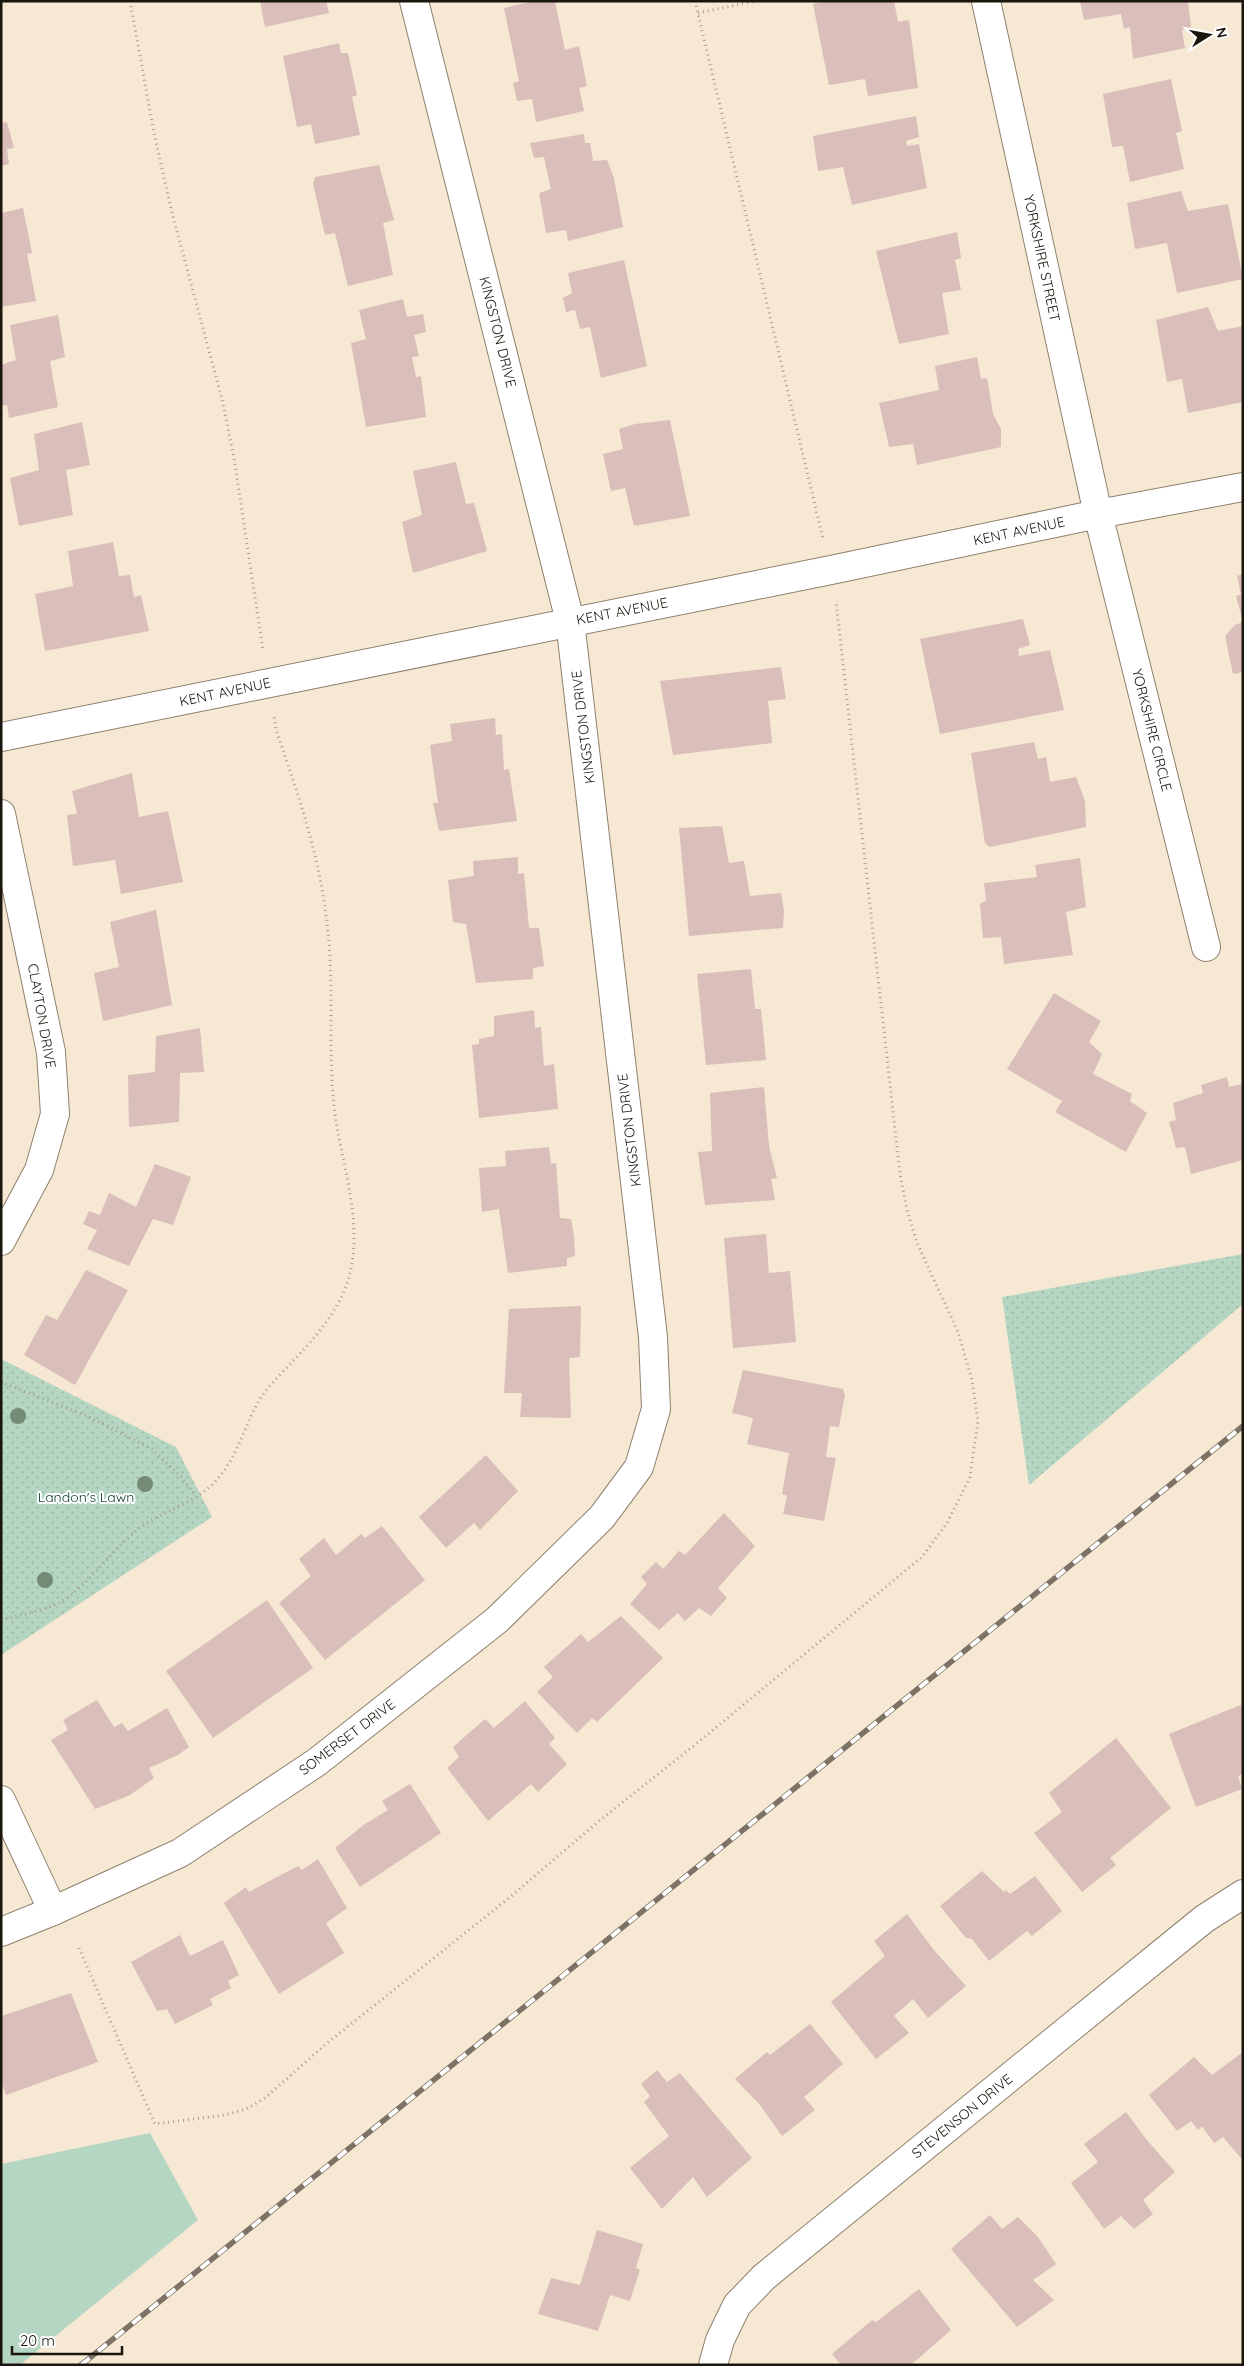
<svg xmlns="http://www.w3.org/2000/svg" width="1244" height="2366" viewBox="0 0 1244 2366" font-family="Quicksand,sans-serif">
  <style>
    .grass { fill: url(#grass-dots) }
    .garden { fill: #b5d6c3 }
    .building { fill: #d9beb9 }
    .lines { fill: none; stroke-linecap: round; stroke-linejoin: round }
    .minor-casing { stroke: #8e806d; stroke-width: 30 }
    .path { stroke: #a89c8c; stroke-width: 3; stroke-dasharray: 1 4; stroke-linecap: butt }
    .minor { stroke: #fff; stroke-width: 28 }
    .rail-casing { stroke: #7c7265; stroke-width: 5.5 }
    .rail { stroke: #fff; stroke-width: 4; stroke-dasharray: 11; stroke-linecap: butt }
    .tree { fill: #758b76 }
    .labels { text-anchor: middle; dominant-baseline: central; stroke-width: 4; stroke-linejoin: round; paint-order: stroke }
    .street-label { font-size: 14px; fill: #1a150d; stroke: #fff }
    .park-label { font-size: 14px; fill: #0b3f2a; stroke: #fff }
  </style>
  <defs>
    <pattern id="grass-dots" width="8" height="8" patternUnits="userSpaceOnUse" patternTransform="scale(1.25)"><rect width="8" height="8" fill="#b5d6c3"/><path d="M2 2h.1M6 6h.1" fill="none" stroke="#9bb7a6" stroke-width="1.8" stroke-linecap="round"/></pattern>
  </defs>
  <rect width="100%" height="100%" fill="#f7e8d3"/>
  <g class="grass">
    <path d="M 1243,1254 L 1243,1304 L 1029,1485 L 1002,1297 Z"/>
    <path d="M 1,1359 L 176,1447 L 212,1517 L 1,1655 Z"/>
  </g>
  <path class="garden" d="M 150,2133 L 198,2220 L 20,2365 L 1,2365 L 1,2164 Z"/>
  <g class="building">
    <path d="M 260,1 L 326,1 L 329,13 L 265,27 Z"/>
    <path d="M 535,1 L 555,1 L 565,50 L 579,46 L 587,86 L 579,88 L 584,111 L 536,122 L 532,99 L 517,101 L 513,83 L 519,81 L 504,8 Z"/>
    <path d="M 824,1 L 894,1 L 898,22 L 909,20 L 918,88 L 868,96 L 865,79 L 829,85 L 813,4 Z"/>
    <path d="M 1080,1 L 1188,1 L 1191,27 L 1182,30 L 1185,48 L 1133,59 L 1130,27 L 1124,29 L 1121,14 L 1084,20 Z"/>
    <path d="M 339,43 L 341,53 L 348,53 L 357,95 L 352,97 L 360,135 L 315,144 L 311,124 L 297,127 L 283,56 Z"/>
    <path d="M 1171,79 L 1182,131 L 1176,133 L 1184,169 L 1130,182 L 1123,146 L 1112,147 L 1103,94 Z"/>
    <path d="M 916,116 L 919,137 L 906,141 L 907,146 L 919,144 L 927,188 L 852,205 L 843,167 L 818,171 L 813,136 Z"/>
    <path d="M 7,122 L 14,148 L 7,149 L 9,164 L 1,166 L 1,123 Z"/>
    <path d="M 584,134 L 585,143 L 590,143 L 593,161 L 607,160 L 614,178 L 623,227 L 568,241 L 566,230 L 546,233 L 539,193 L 551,189 L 544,157 L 534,158 L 530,143 Z"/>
    <path d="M 379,165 L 394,220 L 383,223 L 393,275 L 348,286 L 335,233 L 325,235 L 313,184 L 315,177 Z"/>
    <path d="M 1181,191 L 1188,211 L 1228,204 L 1243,279 L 1177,293 L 1167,243 L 1135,249 L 1127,203 Z"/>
    <path d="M 23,208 L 32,253 L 27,254 L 36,301 L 1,307 L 1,213 Z"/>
    <path d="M 957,232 L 961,258 L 955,260 L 961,290 L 942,293 L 949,334 L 899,344 L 876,251 Z"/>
    <path d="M 624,260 L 647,366 L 601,378 L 590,327 L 580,329 L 575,310 L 566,312 L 563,298 L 572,293 L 568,273 Z"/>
    <path d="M 403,299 L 407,317 L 423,314 L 426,332 L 414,335 L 419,356 L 412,357 L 416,377 L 421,376 L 426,417 L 366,427 L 351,343 L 366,339 L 359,310 Z"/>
    <path d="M 1208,307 L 1218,331 L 1243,326 L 1243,402 L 1188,413 L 1182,379 L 1167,382 L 1156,320 Z"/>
    <path d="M 58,315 L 65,357 L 50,361 L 58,407 L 9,418 L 7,405 L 1,406 L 1,365 L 16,360 L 10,325 Z"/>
    <path d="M 977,357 L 981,379 L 987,378 L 993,414 L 1001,429 L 1001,447 L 917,465 L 913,444 L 889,447 L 879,403 L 939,390 L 935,366 Z"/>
    <path d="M 670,420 L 690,516 L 634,526 L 625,488 L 611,491 L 603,454 L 623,449 L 619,429 L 635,424 Z"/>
    <path d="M 82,422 L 90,465 L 66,470 L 73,515 L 19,526 L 10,478 L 39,470 L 34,434 Z"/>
    <path d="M 456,462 L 466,504 L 474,503 L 487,551 L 413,573 L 402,522 L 422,515 L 413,471 Z"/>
    <path d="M 113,542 L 119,576 L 130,575 L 134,597 L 141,595 L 149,631 L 45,651 L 35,594 L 73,586 L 68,551 Z"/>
    <path d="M 1243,574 L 1243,618 L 1242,618 L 1236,596 L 1241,594 L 1237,576 Z"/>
    <path d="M 1023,619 L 1030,645 L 1018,649 L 1019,656 L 1050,650 L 1064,710 L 940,734 L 920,639 Z"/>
    <path d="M 1243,622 L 1243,672 L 1233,674 L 1225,636 L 1235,625 Z"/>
    <path d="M 781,667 L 786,699 L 768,701 L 772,743 L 673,755 L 660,681 Z"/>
    <path d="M 495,718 L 496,735 L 502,734 L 504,770 L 509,769 L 517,821 L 439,831 L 433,803 L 438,803 L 430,745 L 452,741 L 450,724 Z"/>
    <path d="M 1034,742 L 1038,759 L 1046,757 L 1050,782 L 1076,777 L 1085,801 L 1086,827 L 990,847 L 985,843 L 971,753 Z"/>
    <path d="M 132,773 L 139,817 L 168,811 L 183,882 L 121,894 L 115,860 L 73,866 L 67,815 L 77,814 L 72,791 Z"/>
    <path d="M 722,826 L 729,863 L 744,861 L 750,896 L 781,893 L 784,911 L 783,928 L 689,936 L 679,828 Z"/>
    <path d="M 518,857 L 518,874 L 524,873 L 529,928 L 539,928 L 544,966 L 533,968 L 533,979 L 476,983 L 466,924 L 453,922 L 448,880 L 474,876 L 473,861 Z"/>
    <path d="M 1080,858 L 1086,907 L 1066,912 L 1073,955 L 1004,964 L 1001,937 L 983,938 L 980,904 L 986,900 L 984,883 L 1037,877 L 1035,865 Z"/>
    <path d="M 156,910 L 172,1005 L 103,1021 L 94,973 L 119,967 L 110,922 Z"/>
    <path d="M 751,969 L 755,1009 L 761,1009 L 766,1060 L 706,1065 L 697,974 Z"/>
    <path d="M 1054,993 L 1101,1021 L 1089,1042 L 1102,1054 L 1093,1074 L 1132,1094 L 1130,1101 L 1147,1113 L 1126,1152 L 1055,1112 L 1062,1101 L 1007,1069 Z"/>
    <path d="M 534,1010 L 535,1028 L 541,1027 L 544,1066 L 554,1064 L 558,1109 L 479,1118 L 472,1045 L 479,1044 L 479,1039 L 494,1036 L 494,1016 Z"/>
    <path d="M 200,1028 L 204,1072 L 180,1073 L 179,1122 L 129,1127 L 128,1075 L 155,1072 L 156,1036 Z"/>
    <path d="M 1227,1077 L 1229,1087 L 1243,1084 L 1243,1160 L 1191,1174 L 1185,1147 L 1176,1148 L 1169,1122 L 1176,1120 L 1173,1103 L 1203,1093 L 1201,1085 Z"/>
    <path d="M 764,1087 L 769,1146 L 777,1178 L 771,1179 L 775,1200 L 705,1205 L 698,1152 L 712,1151 L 710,1093 Z"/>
    <path d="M 549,1147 L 551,1164 L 556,1163 L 560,1218 L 571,1219 L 574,1236 L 575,1256 L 567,1258 L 567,1266 L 508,1273 L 499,1209 L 482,1212 L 479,1168 L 506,1166 L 505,1151 Z"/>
    <path d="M 155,1164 L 191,1177 L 173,1225 L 153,1219 L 129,1266 L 87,1249 L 97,1230 L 83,1224 L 89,1211 L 100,1215 L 109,1193 L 136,1207 Z"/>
    <path d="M 766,1234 L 769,1273 L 790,1271 L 796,1342 L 733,1348 L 724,1238 Z"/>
    <path d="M 86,1270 L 128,1290 L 75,1385 L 24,1355 L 46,1315 L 57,1320 Z"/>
    <path d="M 581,1306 L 580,1357 L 569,1358 L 571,1418 L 520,1417 L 522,1393 L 504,1393 L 509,1309 Z"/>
    <path d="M 743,1370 L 843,1389 L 845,1395 L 839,1427 L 830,1426 L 826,1457 L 836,1458 L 824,1521 L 783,1514 L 787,1496 L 782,1494 L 789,1453 L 747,1444 L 753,1418 L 732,1413 Z"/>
    <path d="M 486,1455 L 518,1491 L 480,1530 L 474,1523 L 446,1548 L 419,1517 Z"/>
    <path d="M 724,1513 L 755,1546 L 718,1588 L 727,1598 L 711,1616 L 699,1608 L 685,1621 L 678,1613 L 659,1630 L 630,1604 L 647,1584 L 641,1577 L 656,1562 L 663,1569 L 679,1551 L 685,1555 Z"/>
    <path d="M 382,1526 L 425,1580 L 325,1660 L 279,1603 L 311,1576 L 299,1559 L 324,1538 L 336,1555 L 361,1534 L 365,1538 Z"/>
    <path d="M 267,1600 L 313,1668 L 213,1738 L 166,1671 Z"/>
    <path d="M 621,1616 L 663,1658 L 597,1722 L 592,1718 L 577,1733 L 537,1692 L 553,1677 L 544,1667 L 581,1634 L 588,1642 Z"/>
    <path d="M 97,1700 L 114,1727 L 122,1723 L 128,1731 L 167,1708 L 189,1747 L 178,1755 L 149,1768 L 154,1778 L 130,1795 L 95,1809 L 51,1740 L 68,1730 L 63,1720 Z"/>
    <path d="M 525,1701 L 555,1738 L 549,1744 L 567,1764 L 538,1792 L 531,1784 L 488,1821 L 447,1768 L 459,1757 L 453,1747 L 485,1719 L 494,1728 Z"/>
    <path d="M 1243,1704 L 1243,1774 L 1238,1776 L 1242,1789 L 1196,1807 L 1169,1734 Z"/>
    <path d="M 1116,1738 L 1171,1808 L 1110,1858 L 1116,1865 L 1082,1892 L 1034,1833 L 1062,1812 L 1049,1793 Z"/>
    <path d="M 410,1784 L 441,1833 L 360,1887 L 335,1848 L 365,1824 L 388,1810 L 382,1801 Z"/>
    <path d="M 318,1859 L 347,1908 L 326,1923 L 344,1953 L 279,1994 L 224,1903 L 246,1887 L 249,1892 L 298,1866 L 302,1870 Z"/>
    <path d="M 982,1871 L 1004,1892 L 1006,1890 L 1010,1894 L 1035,1876 L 1062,1911 L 1032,1936 L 1027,1931 L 989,1961 L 972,1939 L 966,1938 L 940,1906 Z"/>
    <path d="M 907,1914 L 933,1949 L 966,1986 L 928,2018 L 913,1999 L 894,2016 L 909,2033 L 876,2059 L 831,2002 L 885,1956 L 874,1941 Z"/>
    <path d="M 180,1935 L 190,1956 L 223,1940 L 239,1975 L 228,1981 L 231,1988 L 210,1999 L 213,2005 L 175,2024 L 167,2009 L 157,2011 L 131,1962 Z"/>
    <path d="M 71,1993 L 98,2062 L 6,2095 L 1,2081 L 1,2016 Z"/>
    <path d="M 810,2024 L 843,2064 L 804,2097 L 815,2110 L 782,2136 L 760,2105 L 735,2079 L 767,2052 L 770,2055 Z"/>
    <path d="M 1243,2052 L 1243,2156 L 1241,2158 L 1223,2137 L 1214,2143 L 1202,2126 L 1198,2130 L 1191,2121 L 1177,2131 L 1149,2095 L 1194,2057 L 1212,2075 Z"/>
    <path d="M 657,2070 L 667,2082 L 680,2073 L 752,2158 L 707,2197 L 693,2177 L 662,2209 L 630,2168 L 669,2136 L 644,2102 L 650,2096 L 641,2084 Z"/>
    <path d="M 1126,2112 L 1146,2139 L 1175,2172 L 1143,2200 L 1153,2214 L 1134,2229 L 1121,2216 L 1104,2229 L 1071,2183 L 1098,2162 L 1084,2144 Z"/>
    <path d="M 990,2215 L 1002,2229 L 1018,2217 L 1038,2237 L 1056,2264 L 1033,2280 L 1054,2300 L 1017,2327 L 951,2249 Z"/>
    <path d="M 597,2230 L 643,2244 L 636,2268 L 640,2270 L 630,2301 L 610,2295 L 598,2331 L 538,2314 L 551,2278 L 580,2285 Z"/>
    <path d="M 919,2289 L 951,2330 L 911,2365 L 841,2365 L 832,2354 L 872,2320 L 876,2322 Z"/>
  </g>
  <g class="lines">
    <defs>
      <g id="minor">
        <path d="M 986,1 L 1098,514 L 1206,947"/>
        <path d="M 1,737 L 831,570 L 1098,514 L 1243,487"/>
        <path d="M 1,814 L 51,1052 L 55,1114 L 39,1170 L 1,1241"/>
        <path d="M 1,1800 L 53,1911"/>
        <path d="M 1,1932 L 53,1911 L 180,1853 L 317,1762 L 497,1620 L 602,1517 L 639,1467 L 656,1409 L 653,1337 L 570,621 L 414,1"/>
        <path d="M 713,2365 L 720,2340 L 737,2305 L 764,2277 L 1204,1919 L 1243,1894"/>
      </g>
    </defs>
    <use href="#minor" class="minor-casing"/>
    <g class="path">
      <path d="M 130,1 L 154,133 L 172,213 L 222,399 L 234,458 L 263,650"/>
      <path d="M 695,1 L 823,539"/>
      <path d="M 698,13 L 756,1"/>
      <path d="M 1,1382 L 87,1416 L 152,1449 L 181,1477 L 196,1496"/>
      <path d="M 1,1620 C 20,1615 52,1609 67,1598 C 96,1577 115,1545 144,1525 C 166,1510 193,1503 213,1484 C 238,1459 244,1424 262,1396 C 271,1383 284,1371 294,1360 C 316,1337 338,1311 348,1281 C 365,1223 341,1164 334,1107 C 328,1048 334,989 328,931 C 320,857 300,799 276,730 L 274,716"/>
      <path d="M 79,1948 L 155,2124 L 225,2115 L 246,2109 L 265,2098 L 326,2044 L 509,1898 L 599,1821 L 696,1744 L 922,1557 L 947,1523 L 970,1477 L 978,1421 L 972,1380 L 958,1332 L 917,1243 L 907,1210 L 900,1174 L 836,601"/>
    </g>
    <use href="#minor" class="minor"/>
    <defs>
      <path id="rail" d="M 81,2365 L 1243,1426"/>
    </defs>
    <use href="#rail" class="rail-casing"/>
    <use href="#rail" class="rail"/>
  </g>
  <g class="tree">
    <circle cx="18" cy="1416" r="8"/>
    <circle cx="145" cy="1484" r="8"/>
    <circle cx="45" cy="1580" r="8"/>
  </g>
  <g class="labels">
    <g class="street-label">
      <text transform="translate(1042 258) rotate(78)">YORKSHIRE STREET</text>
      <text transform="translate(498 332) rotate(76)">KINGSTON DRIVE</text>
      <text transform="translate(1019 531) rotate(-12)">KENT AVENUE</text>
      <text transform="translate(622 611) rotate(-11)">KENT AVENUE</text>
      <text transform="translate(225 692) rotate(-12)">KENT AVENUE</text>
      <text transform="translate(583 727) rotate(-97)">KINGSTON DRIVE</text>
      <text transform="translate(1152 730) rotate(76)">YORKSHIRE CIRCLE</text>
      <text transform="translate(42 1016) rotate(80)">CLAYTON DRIVE</text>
      <text transform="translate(629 1130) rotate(-97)">KINGSTON DRIVE</text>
      <text transform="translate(347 1737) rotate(-37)">SOMERSET DRIVE</text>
      <text transform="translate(962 2116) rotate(-39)">STEVENSON DRIVE</text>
    </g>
    <g class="park-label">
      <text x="86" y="1497">Landon's Lawn</text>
    </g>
  </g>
  <rect width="1244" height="2366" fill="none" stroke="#1a150d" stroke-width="5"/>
  <g transform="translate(1209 35) rotate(79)" stroke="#ffffff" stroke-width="4" paint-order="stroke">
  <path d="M0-4L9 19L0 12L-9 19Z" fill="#1a150d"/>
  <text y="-8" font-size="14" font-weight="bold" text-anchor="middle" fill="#1a150d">N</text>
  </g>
  <path d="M12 2346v8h110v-8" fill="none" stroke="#1a150d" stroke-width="2.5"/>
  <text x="20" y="2346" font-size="15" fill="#1a150d" stroke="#ffffff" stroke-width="4" paint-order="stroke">20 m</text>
</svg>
